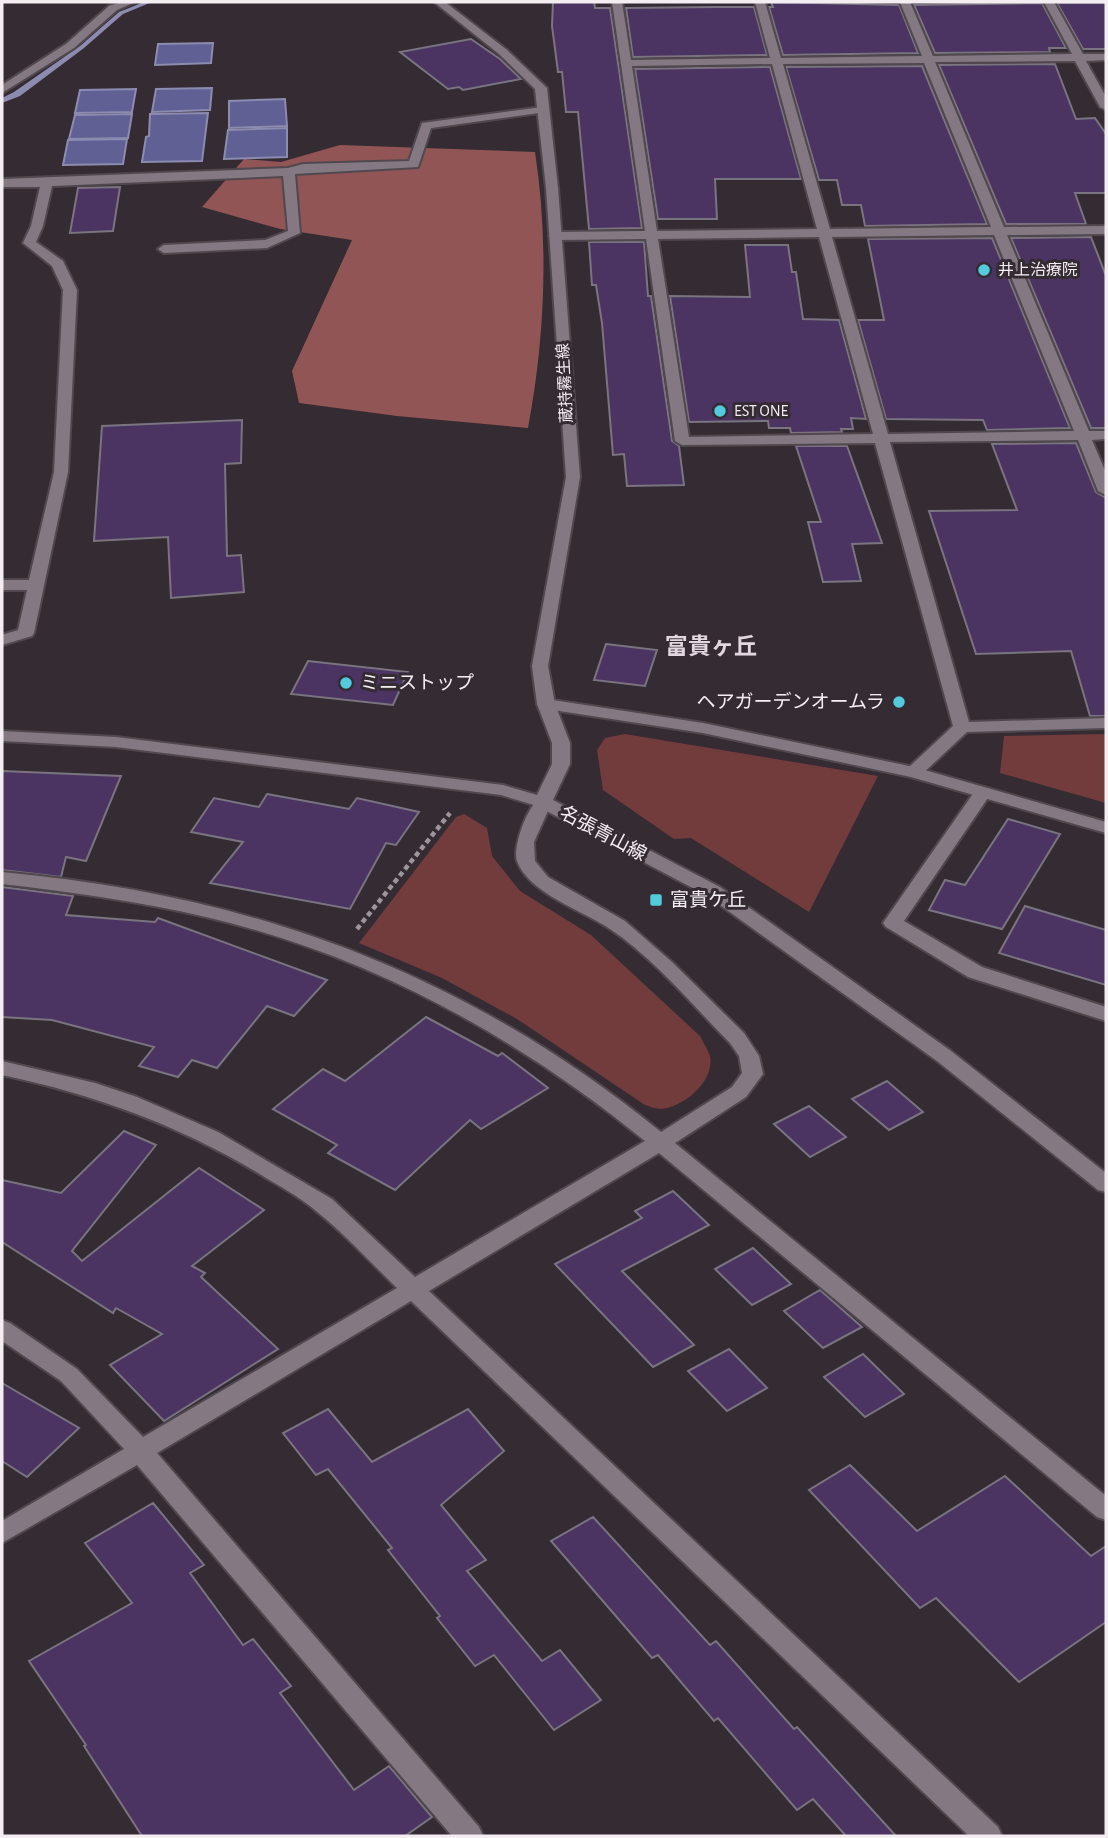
<svg xmlns="http://www.w3.org/2000/svg" width="1108" height="1838" viewBox="0 0 1108 1838" font-family="'Alegreya Sans','Noto Sans JP',sans-serif">
  <style>
    .green { fill: #733c3c }
    .forest { fill: #915555 }
    .water { fill: #606094; stroke: #8c8bb0; stroke-width: 2 }
    .lines { fill: none; stroke-linecap: round; stroke-linejoin: round }
    .stream { fill: #8c8bb0; fill-rule: evenodd }
    .building { fill: #4c3462; stroke: #79747f; stroke-width: 2 }
    .service-casing { stroke: #50484e; stroke-width: 4 }
    .minor-casing { stroke: #50484e; stroke-width: 4 }
    .tertiary-casing { stroke: #50484e; stroke-width: 4 }
    .secondary-casing { stroke: #50484e; stroke-width: 4 }
    .path { stroke: #9c959b; stroke-width: 4.5; stroke-dasharray: 5 3.5; stroke-linecap: butt }
    .service { fill: #847982; fill-rule: evenodd }
    .minor { fill: #847982; fill-rule: evenodd }
    .tertiary { fill: #847982; fill-rule: evenodd }
    .secondary { fill: #847982; fill-rule: evenodd }
    .poi-dot { fill: #54cadd; stroke: #342b33; stroke-width: 2.5 }
    .labels { text-anchor: middle; dominant-baseline: central; stroke-width: 6; stroke-linejoin: round; paint-order: stroke }
    .far-poi-label { font-size: 16px; fill: #f4eef3; stroke: #342b33; text-anchor: start }
    .far-street-label { font-size: 16px; fill: #f4eef3; stroke: #342b33 }
    .poi-label { font-size: 19px; fill: #f4eef3; stroke: #342b33; text-anchor: start }
    .street-label { font-size: 19px; fill: #f4eef3; stroke: #342b33 }
    .quarter-label { font-size: 23px; font-weight: bold; fill: #e2d6e0; stroke: #342b33 }
  </style>
  <rect width="100%" height="100%" fill="#342b33"/>
  <g class="green">
    <path d="M 625,734 L 878,776 L 809,912 L 691,838 L 674,839 L 603,790 L 597,750 L 605,738 Z"/>
    <path d="M 1106,734 L 1106,803 L 1000,773 L 1004,736 Z"/>
    <path d="M 464,814 L 487,828 L 492,856 L 520,891 L 591,935 L 700,1036 C 703,1042 708,1050 710,1056 C 715,1081 684,1107 661,1109 C 656,1109 649,1106 645,1105 L 517,1019 L 442,978 L 359,943 L 456,817 Z"/>
  </g>
  <path class="forest" d="M 340,145 L 535,152 C 549,243 545,338 528,428 L 397,416 L 299,403 L 292,371 L 352,240 L 280,229 L 202,207 L 244,159 L 281,162 Z"/>
  <g class="water">
    <path d="M 213,43 L 211,63 L 155,65 L 158,44 Z"/>
    <path d="M 212,88 L 210,110 L 152,112 L 156,89 Z"/>
    <path d="M 136,89 L 132,112 L 75,113 L 80,90 Z"/>
    <path d="M 285,99 L 287,126 L 229,128 L 229,101 Z"/>
    <path d="M 208,113 L 202,161 L 142,162 L 146,137 L 149,136 L 150,114 Z"/>
    <path d="M 132,114 L 128,138 L 69,139 L 75,115 Z"/>
    <path d="M 287,128 L 287,157 L 224,159 L 228,130 Z"/>
    <path d="M 127,139 L 123,164 L 63,165 L 68,140 Z"/>
  </g>
  <g class="lines">
    <path class="stream" d="M 144,2 L 152,2 L 123,14 L 84,48 L 20,96 L 2,103 L 2,98 L 14,92 L 80,46 L 119,12 Z"/>
  </g>
  <g class="building">
    <path d="M 553,2 L 594,2 L 595,8 L 610,8 L 642,228 L 589,229 L 578,112 L 566,112 L 562,72 L 558,72 L 552,26 Z"/>
    <path d="M 771,2 L 899,5 L 918,53 L 783,55 L 769,7 L 773,7 Z"/>
    <path d="M 1042,3 L 1066,48 L 1049,48 L 1050,52 L 935,53 L 914,5 Z"/>
    <path d="M 1057,3 L 1106,3 L 1106,49 L 1083,49 Z"/>
    <path d="M 716,7 L 754,7 L 767,55 L 633,57 L 626,8 Z"/>
    <path d="M 471,39 L 500,59 L 521,79 L 463,90 L 459,87 L 448,89 L 400,52 Z"/>
    <path d="M 1055,64 L 1076,119 L 1095,118 L 1106,134 L 1106,193 L 1075,193 L 1086,224 L 1006,224 L 939,65 Z"/>
    <path d="M 922,66 L 987,224 L 865,226 L 861,205 L 842,205 L 837,180 L 819,180 L 786,67 Z"/>
    <path d="M 770,67 L 801,179 L 715,179 L 717,219 L 658,219 L 635,69 Z"/>
    <path d="M 120,187 L 113,231 L 70,233 L 78,188 Z"/>
    <path d="M 1091,237 L 1106,276 L 1106,428 L 1091,428 L 1011,238 Z"/>
    <path d="M 992,238 L 1070,428 L 987,430 L 983,420 L 886,419 L 858,320 L 884,320 L 868,239 Z"/>
    <path d="M 589,242 L 644,242 L 648,296 L 651,296 L 672,441 L 679,446 L 684,485 L 627,486 L 624,454 L 613,455 L 602,323 L 596,285 L 592,285 Z"/>
    <path d="M 745,245 L 788,245 L 792,272 L 796,272 L 803,319 L 839,320 L 866,419 L 851,418 L 853,429 L 841,429 L 842,432 L 791,433 L 790,428 L 769,428 L 768,421 L 689,422 L 670,296 L 750,297 Z"/>
    <path d="M 242,420 L 241,463 L 225,464 L 227,556 L 241,555 L 244,592 L 171,598 L 168,537 L 94,541 L 102,426 Z"/>
    <path d="M 1076,443 L 1096,492 L 1106,498 L 1106,716 L 1090,716 L 1071,651 L 976,654 L 929,511 L 1017,510 L 992,444 Z"/>
    <path d="M 796,446 L 847,446 L 882,543 L 852,544 L 861,581 L 823,582 L 808,522 L 821,522 Z"/>
    <path d="M 606,644 L 657,650 L 645,686 L 594,680 Z"/>
    <path d="M 308,661 L 408,672 L 393,705 L 291,694 Z"/>
    <path d="M 2,771 L 121,776 L 86,861 L 66,857 L 61,877 L 2,870 Z"/>
    <path d="M 267,794 L 349,809 L 357,798 L 419,812 L 396,845 L 386,843 L 350,909 L 210,883 L 243,842 L 191,832 L 214,798 L 259,807 Z"/>
    <path d="M 1008,819 L 1060,834 L 1002,929 L 929,910 L 945,880 L 965,885 Z"/>
    <path d="M 2,887 L 73,896 L 66,915 L 155,922 L 158,918 L 327,980 L 294,1016 L 267,1006 L 217,1068 L 192,1060 L 178,1077 L 139,1066 L 154,1047 L 52,1020 L 2,1017 Z"/>
    <path d="M 1025,906 L 1106,930 L 1106,985 L 999,953 Z"/>
    <path d="M 426,1017 L 498,1056 L 502,1053 L 548,1088 L 481,1129 L 470,1120 L 395,1190 L 328,1153 L 337,1145 L 273,1109 L 323,1069 L 345,1081 Z"/>
    <path d="M 887,1081 L 923,1112 L 889,1130 L 852,1099 Z"/>
    <path d="M 809,1106 L 846,1137 L 810,1157 L 774,1124 Z"/>
    <path d="M 124,1131 L 156,1145 L 72,1251 L 82,1261 L 199,1168 L 264,1210 L 192,1266 L 205,1273 L 201,1277 L 278,1349 L 164,1421 L 110,1365 L 162,1334 L 116,1308 L 113,1313 L 2,1242 L 2,1180 L 61,1193 Z"/>
    <path d="M 673,1191 L 709,1225 L 622,1271 L 694,1345 L 653,1367 L 555,1264 L 642,1218 L 635,1211 Z"/>
    <path d="M 753,1248 L 791,1284 L 752,1305 L 715,1269 Z"/>
    <path d="M 820,1290 L 862,1327 L 823,1348 L 784,1311 Z"/>
    <path d="M 729,1349 L 767,1388 L 727,1411 L 688,1371 Z"/>
    <path d="M 863,1354 L 904,1394 L 865,1417 L 824,1377 Z"/>
    <path d="M 2,1383 L 79,1428 L 27,1477 L 2,1461 Z"/>
    <path d="M 328,1409 L 372,1462 L 468,1409 L 504,1451 L 441,1505 L 486,1560 L 467,1571 L 542,1661 L 560,1650 L 601,1700 L 554,1730 L 494,1655 L 475,1666 L 437,1618 L 440,1616 L 388,1550 L 392,1548 L 328,1469 L 316,1475 L 283,1433 Z"/>
    <path d="M 850,1465 L 917,1531 L 1005,1476 L 1091,1556 L 1106,1546 L 1106,1622 L 1019,1682 L 936,1598 L 920,1608 L 809,1490 Z"/>
    <path d="M 153,1503 L 204,1565 L 190,1573 L 243,1645 L 253,1639 L 291,1686 L 280,1693 L 354,1790 L 389,1766 L 432,1817 L 405,1836 L 142,1836 L 84,1746 L 86,1745 L 29,1661 L 132,1603 L 85,1543 Z"/>
    <path d="M 593,1517 L 710,1645 L 716,1641 L 794,1729 L 797,1727 L 896,1836 L 846,1836 L 813,1799 L 797,1810 L 718,1718 L 714,1721 L 658,1655 L 652,1658 L 551,1541 Z"/>
  </g>
  <g class="lines">
    <defs>
      <path id="service" d="M 542,107 L 546,108 L 546,112 L 431,128 L 418,167 L 295,174 L 300,233 L 267,248 L 164,253 L 158,249 L 164,245 L 265,240 L 288,231 L 283,176 L 52,186 L 43,226 L 36,242 L 63,261 L 77,290 L 68,472 L 34,633 L 32,636 L 2,645 L 2,635 L 18,630 L 27,590 L 2,590 L 2,580 L 29,580 L 54,472 L 63,290 L 52,266 L 23,243 L 31,226 L 40,187 L 2,187 L 2,179 L 288,168 L 303,164 L 409,161 L 422,123 Z"/>
      <g id="minor">
        <path d="M 121,2 L 135,2 L 117,10 L 74,48 L 2,93 L 2,85 L 66,44 L 109,6 Z"/>
        <path d="M 612,2 L 622,2 L 631,60 L 770,58 L 755,2 L 765,2 L 781,58 L 922,56 L 900,2 L 910,2 L 933,56 L 1072,54 L 1044,2 L 1054,2 L 1083,54 L 1106,54 L 1106,60 L 1086,61 L 1106,97 L 1106,110 L 1100,107 L 1075,61 L 935,62 L 1004,227 L 1106,226 L 1106,234 L 1007,235 L 1089,431 L 1106,431 L 1106,439 L 1092,440 L 1106,473 L 1106,495 L 1098,491 L 1078,440 L 890,442 L 969,722 L 1106,718 L 1106,728 L 967,732 L 920,776 L 908,776 L 905,772 L 908,768 L 953,726 L 875,443 L 682,445 L 675,441 L 646,239 L 555,240 L 549,236 L 555,232 L 645,231 ZM 924,63 L 991,227 L 830,229 L 783,64 ZM 772,64 L 817,229 L 657,231 L 632,66 ZM 994,235 L 1074,431 L 888,434 L 832,237 ZM 819,237 L 873,434 L 689,437 L 658,239 Z"/>
        <path d="M 983,787 L 992,792 L 904,921 L 982,967 L 1106,1007 L 1106,1021 L 968,977 L 886,927 L 883,923 L 977,788 Z"/>
        <path d="M 543,797 L 552,802 L 534,842 L 535,861 L 548,877 L 625,921 L 672,962 L 744,1033 L 759,1056 L 763,1074 L 746,1097 L 675,1143 L 1106,1496 L 1106,1520 L 1097,1517 L 659,1153 L 429,1291 L 998,1827 L 1002,1836 L 969,1836 L 411,1301 L 157,1453 L 479,1827 L 483,1836 L 452,1836 L 137,1465 L 2,1543 L 2,1521 L 124,1449 L 61,1381 L 2,1341 L 2,1320 L 10,1323 L 77,1369 L 143,1437 L 397,1288 C 370,1262 345,1234 316,1211 C 299,1196 277,1185 258,1173 C 178,1125 93,1094 2,1075 L 2,1061 L 95,1083 L 137,1097 L 218,1132 L 332,1199 L 415,1277 L 645,1141 C 516,1036 369,955 206,917 C 138,901 70,892 2,884 L 2,872 C 253,895 464,972 661,1132 L 732,1087 L 742,1073 L 739,1056 L 730,1043 C 692,1005 655,959 610,929 C 584,911 528,893 517,861 C 512,847 529,800 543,797 Z"/>
      </g>
      <path id="tertiary" d="M 546,699 L 703,723 L 914,767 L 1106,822 L 1106,833 L 911,777 L 703,733 L 540,708 L 537,704 L 540,700 Z"/>
      <path id="secondary" d="M 434,2 L 445,2 L 507,50 L 547,88 L 558,188 L 580,477 L 548,666 L 555,704 L 570,743 L 570,764 L 553,800 L 720,887 L 951,1051 L 1106,1173 L 1106,1192 L 1098,1190 L 937,1061 L 706,895 L 537,806 L 501,795 L 116,747 L 2,741 L 2,731 L 116,737 L 503,785 L 537,795 L 552,764 L 552,743 L 537,704 L 532,666 L 566,477 L 546,188 L 535,89 L 499,54 Z"/>
    </defs>
    <use href="#service" class="service-casing"/>
    <use href="#minor" class="minor-casing"/>
    <use href="#tertiary" class="tertiary-casing"/>
    <use href="#secondary" class="secondary-casing"/>
    <path class="path" d="M 357,929 L 450,813"/>
    <use href="#service" class="service"/>
    <use href="#minor" class="minor"/>
    <use href="#tertiary" class="tertiary"/>
    <use href="#secondary" class="secondary"/>
  </g>
  <g class="poi-dot">
    <circle cx="984" cy="270" r="7"/>
    <circle cx="720" cy="411" r="7"/>
    <circle cx="346" cy="683" r="7"/>
    <circle cx="899" cy="702" r="7"/>
    <rect x="649" y="893" width="14" height="14" rx="3.5"/>
  </g>
  <g class="labels">
    <g class="far-poi-label">
      <text x="998" y="270">井上治療院</text>
      <text x="734" y="411">EST ONE</text>
    </g>
    <g class="far-street-label">
      <text transform="translate(565 383) rotate(-93)">蔵持霧生線</text>
    </g>
    <g class="poi-label">
      <text x="360" y="683">ミニストップ</text>
      <text x="885" y="702" text-anchor="end">ヘアガーデンオームラ</text>
      <text x="670" y="900">富貴ケ丘</text>
    </g>
    <g class="street-label">
      <text transform="translate(603 834) rotate(28)">名張青山線</text>
    </g>
    <g class="quarter-label">
      <text x="711" y="647">富貴ヶ丘</text>
    </g>
  </g>
  <rect width="1108" height="1838" fill="none" stroke="#f4eef3" stroke-width="7"/>
</svg>
